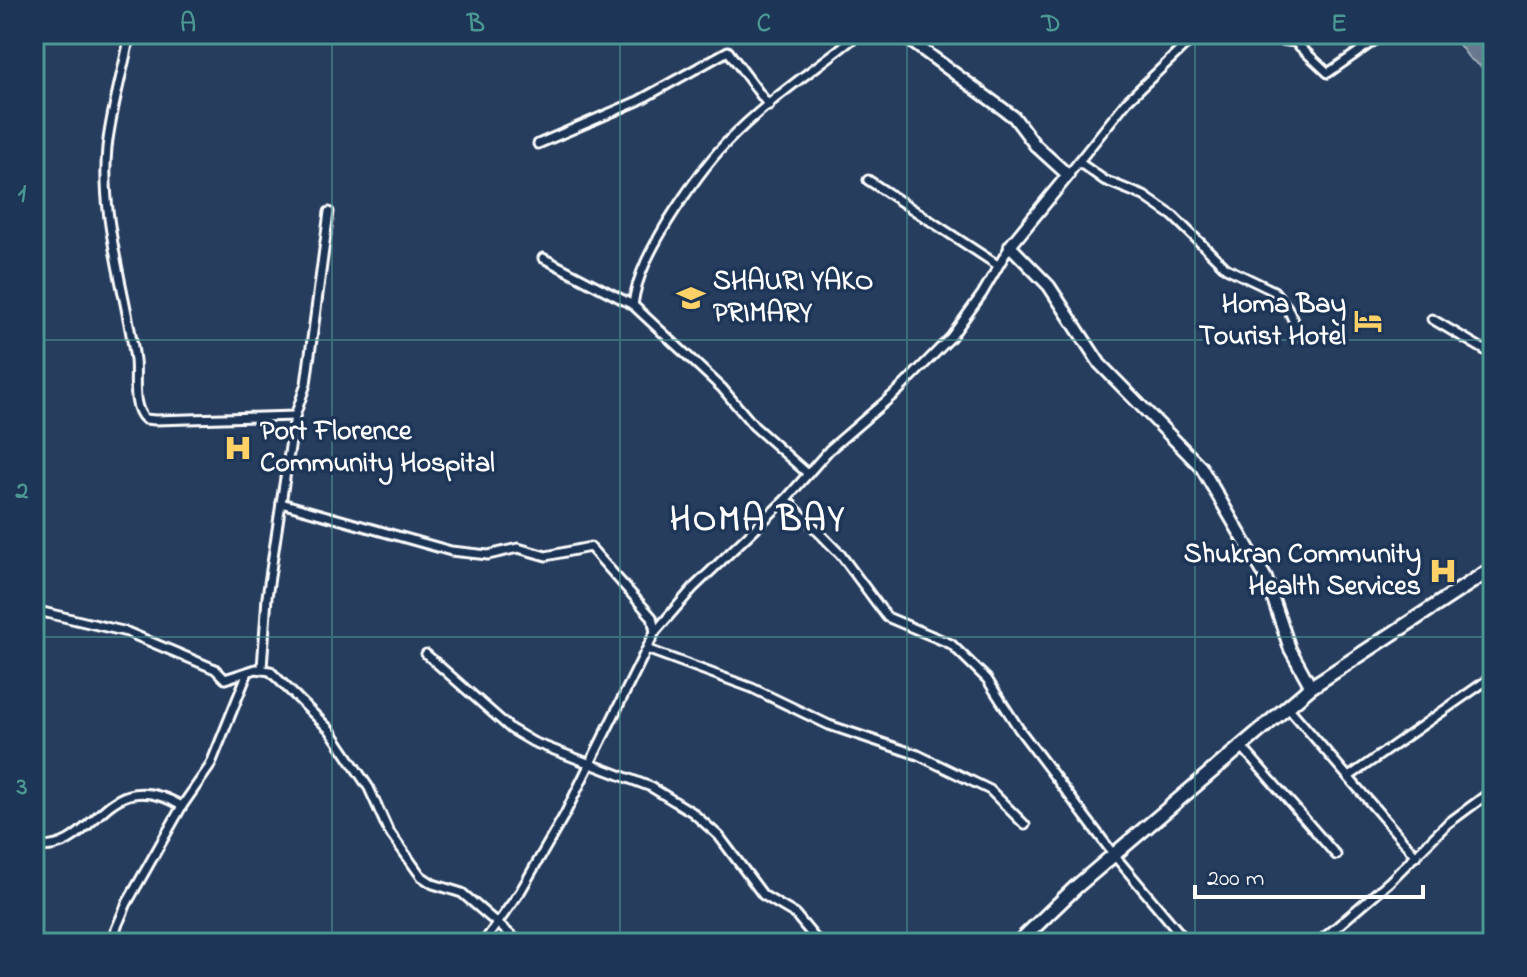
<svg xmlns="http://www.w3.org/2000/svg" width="1527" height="977" viewBox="0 0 1527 977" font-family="'Indie Flower',sans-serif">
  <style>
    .water { fill: #67788e; stroke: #a4aebb; stroke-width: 2 }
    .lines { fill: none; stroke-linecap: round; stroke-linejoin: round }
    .street-casing { stroke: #fff; stroke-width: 13 }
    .secondary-casing { stroke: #fff; stroke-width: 16 }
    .highway-casing { stroke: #fff; stroke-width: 18 }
    .street { stroke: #1d3557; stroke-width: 7 }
    .secondary { stroke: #1d3557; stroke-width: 10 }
    .highway { stroke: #1d3557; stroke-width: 12 }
    .grid { fill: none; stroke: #4b9892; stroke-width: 2; stroke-opacity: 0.55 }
    .labels { text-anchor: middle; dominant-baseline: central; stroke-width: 7; stroke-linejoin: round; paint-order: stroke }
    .poi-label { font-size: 28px; font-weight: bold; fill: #fff; stroke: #1d3557; text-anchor: start }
    .district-label { font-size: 36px; font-weight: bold; letter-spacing: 2px; fill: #fff; stroke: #1d3557 }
    .neatline { fill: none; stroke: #4b9892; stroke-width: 3 }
    .grid-label { font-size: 26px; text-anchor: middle; font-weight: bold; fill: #4b9892 }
  </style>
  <rect width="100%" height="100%" fill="#263d5e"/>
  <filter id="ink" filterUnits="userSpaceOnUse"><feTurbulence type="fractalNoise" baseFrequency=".0125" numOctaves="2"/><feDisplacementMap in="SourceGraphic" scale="16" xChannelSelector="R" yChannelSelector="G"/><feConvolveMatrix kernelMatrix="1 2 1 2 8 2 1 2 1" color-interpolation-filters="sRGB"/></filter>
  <g filter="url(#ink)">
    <path class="water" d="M 1451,34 L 1493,34 L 1493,75 L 1469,58 Z"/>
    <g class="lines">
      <defs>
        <g id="street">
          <path d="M 130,34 C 123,72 111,110 107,148 C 100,220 126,290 135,360 C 137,378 131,406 145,419 L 155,420 L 295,416"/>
          <path d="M 1239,34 L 1295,42 L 1328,73 L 1384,34"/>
          <path d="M 538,144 L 638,101 L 728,51 L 769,106"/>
          <path d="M 1080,163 L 1104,180 L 1144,196 L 1173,216 L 1226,268 L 1274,291 L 1287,307 L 1301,337"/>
          <path d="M 1068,175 L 1127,101 L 1197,34"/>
          <path d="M 868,180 L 996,264"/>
          <path d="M 543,258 L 633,305 L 722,388 L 754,426 L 808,474"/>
          <path d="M 633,305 C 637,274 652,248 668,221 C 685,194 704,166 726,143 C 765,102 815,69 859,34"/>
          <path d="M 1432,319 L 1493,355"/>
          <path d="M 786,499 L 841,555 L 887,617 L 951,644 L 987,679 L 1019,729 L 1114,855 L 1188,943"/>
          <path d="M 281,503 L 451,551 L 488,555 L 518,548 L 546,556 L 590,547 L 652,617 L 655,632"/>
          <path d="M 34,610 L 127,632 L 215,669 L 225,679 L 256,669 L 270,671 L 330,730 L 369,788 L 388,830 L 421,876 L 433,884 L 462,893 L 520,943"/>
          <path d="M 649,650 L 752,688 L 829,725 L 918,755 L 990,790 L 1025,825"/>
          <path d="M 426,654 L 511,729 L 533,742 L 651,787 L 692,812 L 719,836 L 763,895 L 795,914 L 819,943"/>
          <path d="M 262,668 L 267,597 L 281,503 L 295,416 L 306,384 L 329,212"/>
          <path d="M 1288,707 L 1416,856"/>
          <path d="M 1242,747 L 1336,855"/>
          <path d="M 1350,776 L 1493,676"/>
          <path d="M 34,846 C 98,856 101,759 182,806"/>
          <path d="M 110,943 L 127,903 L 182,806 L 210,766 L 248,672"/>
          <path d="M 483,943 L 520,892 L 565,814 L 655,632 L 693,588 L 786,499 L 829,450 L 900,389 L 951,337 L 982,294 L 1010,246"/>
          <path d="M 1318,943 L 1389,882 L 1447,824 L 1493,790"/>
        </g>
        <path id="secondary" d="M 901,34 L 1014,117 L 1035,145 L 1068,175 L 1010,246 L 1049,286 L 1100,364 L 1201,467 L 1266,578 L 1290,649 L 1311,687"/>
        <path id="highway" d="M 1018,943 L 1076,887 L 1311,687 L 1493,568"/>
      </defs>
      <use href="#street" class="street-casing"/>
      <use href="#secondary" class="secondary-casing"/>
      <use href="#highway" class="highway-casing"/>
      <use href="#street" class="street"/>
      <use href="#secondary" class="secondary"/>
      <use href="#highway" class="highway"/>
    </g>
  </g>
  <path class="grid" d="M 332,34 L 332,943M 620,34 L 620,943M 907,34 L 907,943M 1195,34 L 1195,943M 34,340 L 1493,340M 34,637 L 1493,637"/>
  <defs>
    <symbol id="school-bare" viewBox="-9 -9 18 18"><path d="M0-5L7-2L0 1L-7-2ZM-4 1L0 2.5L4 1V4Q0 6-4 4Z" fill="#ffd166" stroke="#1d3557" stroke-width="2.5" paint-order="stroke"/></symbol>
    <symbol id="hotel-bare" viewBox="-9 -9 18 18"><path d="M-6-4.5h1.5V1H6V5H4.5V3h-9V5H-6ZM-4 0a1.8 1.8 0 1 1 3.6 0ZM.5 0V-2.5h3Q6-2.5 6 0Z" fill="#ffd166" stroke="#1d3557" stroke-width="2.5" paint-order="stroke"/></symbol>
    <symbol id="hospital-bare" viewBox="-9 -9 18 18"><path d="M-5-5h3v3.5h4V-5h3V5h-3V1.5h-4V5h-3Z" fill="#ffd166" stroke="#1d3557" stroke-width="2.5" paint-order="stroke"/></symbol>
  </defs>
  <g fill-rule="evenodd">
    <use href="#school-bare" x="671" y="278" width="40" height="40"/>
    <use href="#hotel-bare" x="1348" y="301" width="40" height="40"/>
    <use href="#hospital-bare" x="218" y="428" width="40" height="40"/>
    <use href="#hospital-bare" x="1423" y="551" width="40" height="40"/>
  </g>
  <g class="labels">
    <g class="poi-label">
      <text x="713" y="282">SHAURI YAKO<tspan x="713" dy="32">PRIMARY</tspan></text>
      <text x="1346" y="305" text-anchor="end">Homa Bay<tspan x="1346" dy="32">Tourist Hotel</tspan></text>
      <text x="260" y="432">Port Florence<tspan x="260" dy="32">Community Hospital</tspan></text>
      <text x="1421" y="555" text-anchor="end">Shukran Community<tspan x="1421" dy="32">Health Services</tspan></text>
    </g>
    <g class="district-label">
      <text x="758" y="521">HOMA BAY</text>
    </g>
  </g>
  <rect width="1527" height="977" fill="none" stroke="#1d3557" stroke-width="88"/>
  <path d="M1195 885v12h228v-12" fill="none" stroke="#ffffff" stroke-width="4"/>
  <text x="1207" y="885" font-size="24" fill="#ffffff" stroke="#1d3557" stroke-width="6" paint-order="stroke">200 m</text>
  <rect x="44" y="44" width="1439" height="889" class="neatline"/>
  <g class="grid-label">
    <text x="188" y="31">A</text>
    <text x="476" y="31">B</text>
    <text x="764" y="31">C</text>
    <text x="1051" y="31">D</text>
    <text x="1339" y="31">E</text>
    <text x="22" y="201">1</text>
    <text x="22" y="498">2</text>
    <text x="22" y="794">3</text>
  </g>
</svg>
